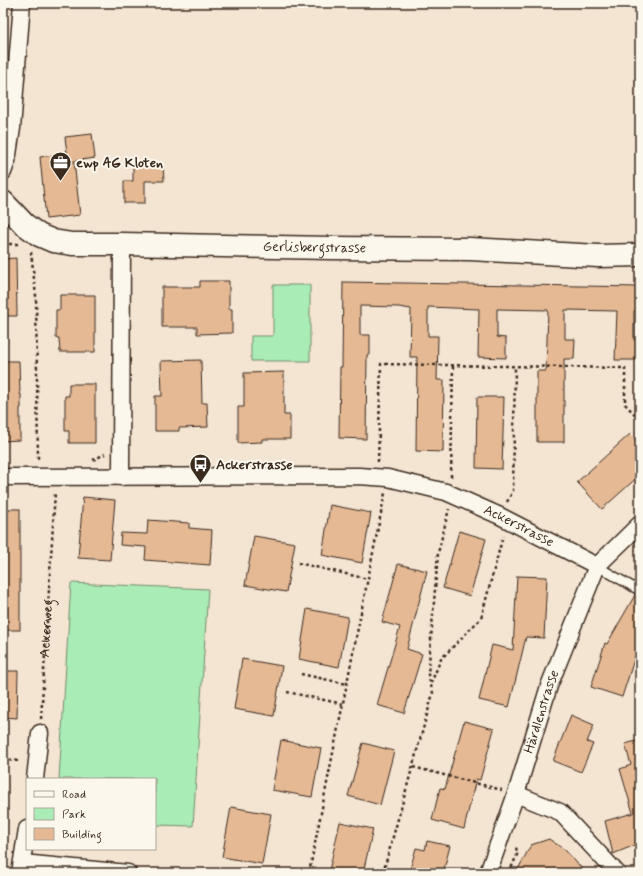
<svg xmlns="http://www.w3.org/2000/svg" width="643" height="876" viewBox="0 0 643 876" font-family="Mynerve,sans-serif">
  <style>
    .green { fill: #aaecb6; stroke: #728b6a }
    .building { fill: #e4b994; stroke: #3b2a1e }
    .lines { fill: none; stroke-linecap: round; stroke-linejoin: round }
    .lane-casing { stroke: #3b2a1e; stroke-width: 11 }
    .street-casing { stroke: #3b2a1e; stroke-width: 19 }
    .secondary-casing { stroke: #3b2a1e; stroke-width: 25 }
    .path { stroke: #3b2a1e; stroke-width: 2.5; stroke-dasharray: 3 3; stroke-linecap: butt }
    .lane { stroke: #fbf7ec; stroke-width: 8 }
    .street { stroke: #fbf7ec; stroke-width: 16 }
    .secondary { stroke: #fbf7ec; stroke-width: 22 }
    .labels { text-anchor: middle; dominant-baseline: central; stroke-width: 4; stroke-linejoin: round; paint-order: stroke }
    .poi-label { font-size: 14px; font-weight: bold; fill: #3b2a1e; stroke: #fbf7ec; text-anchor: start }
    .street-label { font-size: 14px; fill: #3b2a1e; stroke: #fbf7ec }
  </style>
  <rect width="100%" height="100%" fill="#f4e4d2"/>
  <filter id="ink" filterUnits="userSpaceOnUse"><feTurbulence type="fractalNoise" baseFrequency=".025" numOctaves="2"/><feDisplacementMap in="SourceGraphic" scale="8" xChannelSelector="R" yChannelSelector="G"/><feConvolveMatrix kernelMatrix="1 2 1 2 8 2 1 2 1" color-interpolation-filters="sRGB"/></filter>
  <g filter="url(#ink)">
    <g class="green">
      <path d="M 273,285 L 310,285 L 310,361 L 251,361 L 251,336 L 273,336 Z"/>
      <path d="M 71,583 L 208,589 L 193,826 L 155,825 L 155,779 L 59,779 Z"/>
    </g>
    <g class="building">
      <path d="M 92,134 L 95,158 L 74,161 L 80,215 L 46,219 L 40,157 L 67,153 L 65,137 Z"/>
      <path d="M 133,166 L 163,166 L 164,181 L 145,181 L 145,203 L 124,203 L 124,181 L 133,181 Z"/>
      <path d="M 16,258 L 17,316 L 3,316 L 3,259 Z"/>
      <path d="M 200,281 L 229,281 L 229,309 L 232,309 L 232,333 L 197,334 L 197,327 L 162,327 L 162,287 L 200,287 Z"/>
      <path d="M 343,282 L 640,287 L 640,311 L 634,311 L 634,340 L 640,340 L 640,360 L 615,360 L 617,311 L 565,310 L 565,339 L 575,339 L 574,359 L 564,359 L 564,442 L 537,442 L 537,371 L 546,371 L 548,310 L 497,309 L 497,337 L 506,338 L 506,358 L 478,357 L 479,309 L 428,307 L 428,336 L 438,336 L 437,380 L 444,380 L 443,452 L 416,451 L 417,357 L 410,357 L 411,309 L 399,307 L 360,306 L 360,335 L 370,335 L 370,355 L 367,355 L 366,439 L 339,438 L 340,367 L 342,367 Z"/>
      <path d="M 60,295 L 95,295 L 95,352 L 60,352 L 59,338 L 56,338 L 56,310 L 60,310 Z"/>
      <path d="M 201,360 L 202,403 L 207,403 L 208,427 L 179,428 L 179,431 L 155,431 L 155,396 L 162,396 L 161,361 Z"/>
      <path d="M 3,361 L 19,361 L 20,394 L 21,394 L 21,408 L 20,408 L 20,440 L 3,441 Z"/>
      <path d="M 284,372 L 284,415 L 290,415 L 290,439 L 262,439 L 262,442 L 238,443 L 238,407 L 244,407 L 244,373 Z"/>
      <path d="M 69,384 L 95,384 L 95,443 L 69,443 L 69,431 L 65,431 L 65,396 L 69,396 Z"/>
      <path d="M 477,397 L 504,397 L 502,469 L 476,468 Z"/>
      <path d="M 630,434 L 640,445 L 640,475 L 602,509 L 577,482 Z"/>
      <path d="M 83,497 L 115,500 L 110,560 L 78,558 Z"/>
      <path d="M 330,505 L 371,513 L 362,563 L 322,555 Z"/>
      <rect x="3" y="509" width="17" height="121"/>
      <path d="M 148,520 L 189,523 L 189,528 L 212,530 L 210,565 L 145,560 L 146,547 L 120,545 L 121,533 L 147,534 Z"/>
      <path d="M 459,531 L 486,539 L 470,596 L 443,588 Z"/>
      <path d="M 254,536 L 295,543 L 286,592 L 245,585 Z"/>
      <path d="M 398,564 L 427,571 L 407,649 L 422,654 L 404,713 L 377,705 L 400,627 L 382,622 Z"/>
      <path d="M 517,576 L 547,577 L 544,638 L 526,637 L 509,707 L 479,700 L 492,645 L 513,650 Z"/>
      <path d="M 635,595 L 640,596 L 640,641 L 622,697 L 591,687 L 605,643 L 607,644 Z"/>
      <path d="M 307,609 L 348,617 L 339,667 L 299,659 Z"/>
      <path d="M 242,659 L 282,666 L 274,716 L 234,709 Z"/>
      <path d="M 3,671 L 18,671 L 17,718 L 3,717 Z"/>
      <path d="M 571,715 L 594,725 L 587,742 L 593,744 L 581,772 L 553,761 Z"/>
      <path d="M 464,721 L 494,729 L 480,780 L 476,779 L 464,829 L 432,820 L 440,788 L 445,789 Z"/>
      <path d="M 281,740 L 321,748 L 312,797 L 272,790 Z"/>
      <path d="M 640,740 L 640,843 L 613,854 L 605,821 L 633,813 L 620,769 L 631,765 L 625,744 Z"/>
      <path d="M 363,743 L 394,751 L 380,805 L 348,796 Z"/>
      <path d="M 231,807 L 271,814 L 262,864 L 222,857 Z"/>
      <path d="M 340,822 L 373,829 L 363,873 L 340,873 L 329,871 Z"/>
      <path d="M 549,839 L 565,850 L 586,873 L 516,873 L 531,845 Z"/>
      <path d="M 427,841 L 450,846 L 443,873 L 409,873 L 416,848 L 425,850 Z"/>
    </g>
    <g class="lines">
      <defs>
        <path id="lane" d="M 597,566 L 640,591"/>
        <g id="street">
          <path d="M 3,172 L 7,161 L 12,128 L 22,3"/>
          <path id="s2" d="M 3,477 L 359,476 L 388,478 L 446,492 L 500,516 L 597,566"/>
          <path d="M 121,477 L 122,244"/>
          <path d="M 35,779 L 40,733"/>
          <path d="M 516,794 L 560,812 L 617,873"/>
          <path d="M 22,863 L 128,873"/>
          <path d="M 20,873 L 27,829"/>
          <path id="s3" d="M 488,873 L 516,794 L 549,686 L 597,566 L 640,524"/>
        </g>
        <g id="secondary">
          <path id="s4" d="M 3,202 L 24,224 L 39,235 L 53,241 L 72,244 L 122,244 L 331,248 L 470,249 L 598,256 L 640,255"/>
        </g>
      </defs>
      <use href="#lane" class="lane-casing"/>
      <use href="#street" class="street-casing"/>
      <use href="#secondary" class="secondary-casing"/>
      <g class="path">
        <path d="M 3,244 L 19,244"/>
        <path d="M 31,252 L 36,296 L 38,461"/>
        <path d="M 93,460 L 105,454"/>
        <path d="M 378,462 L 381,364 L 625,368 L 625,404 L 640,420"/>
        <path d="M 451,477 L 453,365"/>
        <path d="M 507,502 L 513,491 L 515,366"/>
        <path d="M 298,563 L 368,579"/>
        <path d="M 301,674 L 347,684"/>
        <path d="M 431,683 L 441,659 L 481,618 L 503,536"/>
        <path d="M 287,692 L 343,704"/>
        <path id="s1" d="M 41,719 L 55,492"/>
        <path d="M 3,760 L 21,761"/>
        <path d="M 413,767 L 502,790"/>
        <path d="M 309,873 L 385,493"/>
        <path d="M 383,873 L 433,693 L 428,675 L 438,553 L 449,509"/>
        <path d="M 509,873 L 517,855 L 516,845"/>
      </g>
      <use href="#lane" class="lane"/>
      <use href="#street" class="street"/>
      <use href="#secondary" class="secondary"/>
    </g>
  </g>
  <defs>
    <symbol id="office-pin" viewBox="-11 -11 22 30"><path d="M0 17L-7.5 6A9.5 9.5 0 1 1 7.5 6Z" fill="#3b2a1e" stroke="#fbf7ec"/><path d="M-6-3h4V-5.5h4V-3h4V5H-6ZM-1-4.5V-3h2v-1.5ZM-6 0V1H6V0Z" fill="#fff"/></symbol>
    <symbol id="bus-pin" viewBox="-11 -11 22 30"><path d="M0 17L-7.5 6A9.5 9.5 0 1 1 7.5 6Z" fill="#3b2a1e" stroke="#fbf7ec"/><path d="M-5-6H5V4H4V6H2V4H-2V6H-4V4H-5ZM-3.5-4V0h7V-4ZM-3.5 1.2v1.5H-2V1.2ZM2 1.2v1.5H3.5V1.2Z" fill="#fff"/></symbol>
  </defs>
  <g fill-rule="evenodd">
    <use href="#office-pin" x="48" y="150" width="25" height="34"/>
    <use href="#bus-pin" x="188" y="452" width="25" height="34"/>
  </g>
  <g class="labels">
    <g class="poi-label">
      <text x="76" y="163">ewp AG Kloten</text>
      <text x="216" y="465">Ackerstrasse</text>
    </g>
    <g class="street-label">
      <text stroke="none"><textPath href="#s4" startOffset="326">Gerlisbergstrasse</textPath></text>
      <text stroke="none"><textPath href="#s2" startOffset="525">Ackerstrasse</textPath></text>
      <text stroke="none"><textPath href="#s1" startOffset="91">Ackerweg</textPath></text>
      <text stroke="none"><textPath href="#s3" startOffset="170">Härdlenstrasse</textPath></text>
    </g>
  </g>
  <rect width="643" height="876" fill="none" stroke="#fbf7ec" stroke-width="16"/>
  <rect x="8" y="8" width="627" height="860" fill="none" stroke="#3b2a1e" stroke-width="1.5" filter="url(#ink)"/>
  <rect x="26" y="778" width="130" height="72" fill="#fbf7ec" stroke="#aea59a"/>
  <rect x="34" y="791" width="20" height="6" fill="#fbf7ec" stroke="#aea59a"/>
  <text x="62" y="798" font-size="12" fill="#3b2a1e">Road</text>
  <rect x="34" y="808" width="20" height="12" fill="#aaecb6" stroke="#aea59a"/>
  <text x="62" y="818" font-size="12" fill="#3b2a1e">Park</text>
  <rect x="34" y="828" width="20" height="12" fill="#e4b994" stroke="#aea59a"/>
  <text x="62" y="838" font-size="12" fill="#3b2a1e">Building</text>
</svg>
